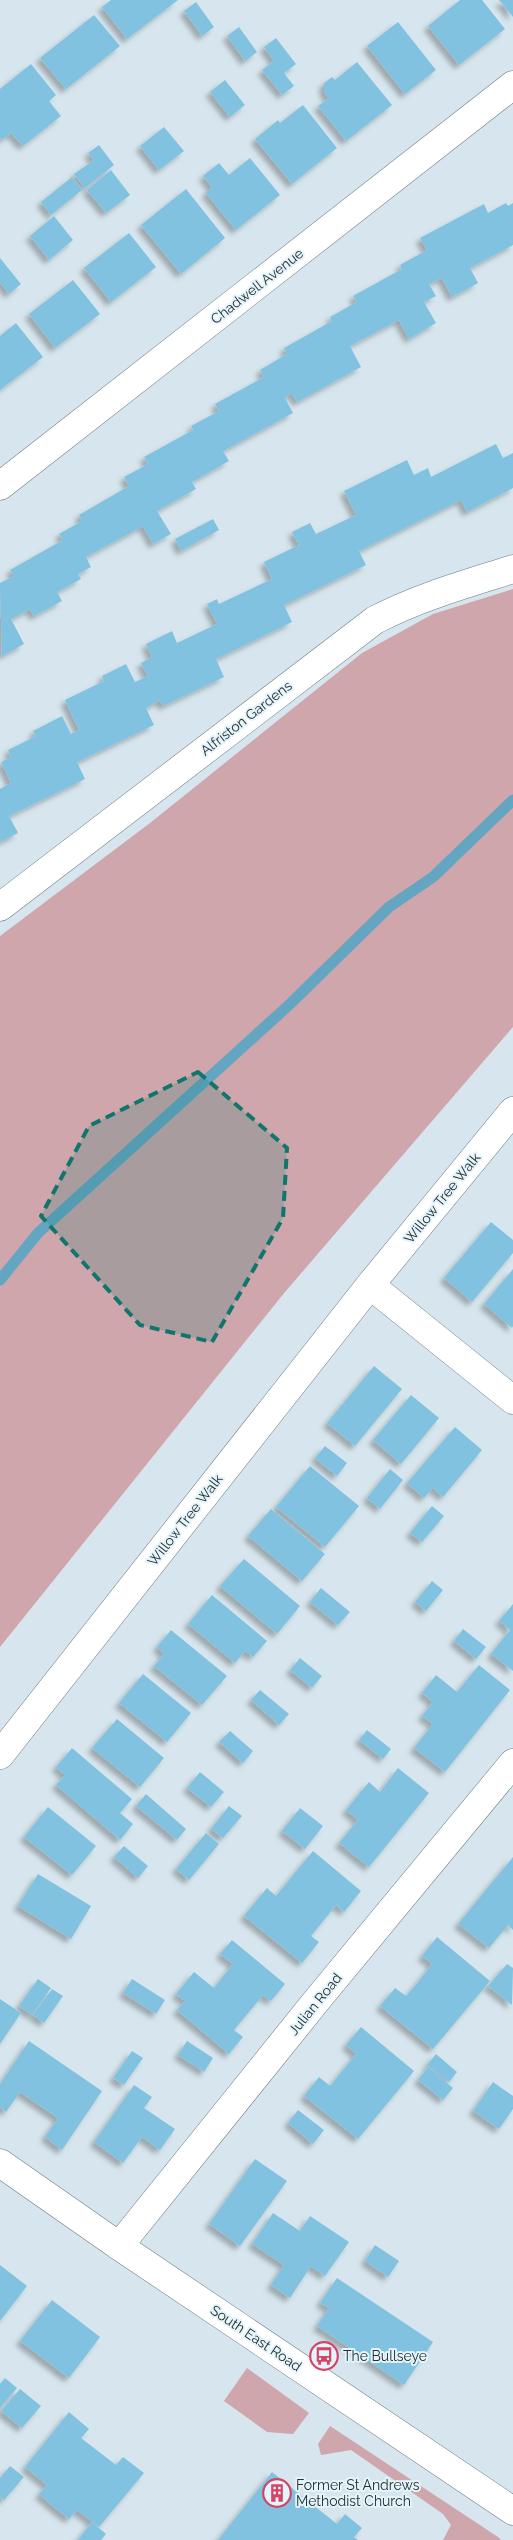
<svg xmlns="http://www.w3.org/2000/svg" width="513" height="2540" viewBox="0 0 513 2540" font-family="Raleway,sans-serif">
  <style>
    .green { fill: #cfa6ab }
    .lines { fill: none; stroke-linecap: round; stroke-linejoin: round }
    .stream { stroke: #64a5c2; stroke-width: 11 }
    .building { fill: #80c2e0; filter: url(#shadow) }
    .minor-casing { stroke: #6f7d84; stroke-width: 29 }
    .minor { stroke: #fff; stroke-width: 28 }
    .marked { fill: #0f766e; fill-opacity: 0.2; stroke: #0f766e; stroke-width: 4; stroke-dasharray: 10 6; stroke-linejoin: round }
    .labels { text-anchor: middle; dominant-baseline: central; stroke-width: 4; stroke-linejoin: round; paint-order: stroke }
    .street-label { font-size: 14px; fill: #272d30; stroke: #e4f4fb }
    .poi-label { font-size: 14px; fill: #272d30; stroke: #e4f4fb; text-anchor: start }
  </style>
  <defs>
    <filter id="shadow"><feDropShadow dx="-4.5" dy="4.5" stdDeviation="2.5" flood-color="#0004"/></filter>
  </defs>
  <rect width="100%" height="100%" fill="#d7e6ee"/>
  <g class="green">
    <path d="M 513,589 L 513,1027 L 285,1292 L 0,1647 L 0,936 L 150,823 L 362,653 L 433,614 Z"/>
    <path d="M 247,2368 L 309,2413 L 293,2434 L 267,2432 L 224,2401 Z"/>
    <path d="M 330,2426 L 498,2537 L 501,2540 L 443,2540 L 451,2525 L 443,2514 L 351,2450 L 321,2455 L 318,2444 Z"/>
  </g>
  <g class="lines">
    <path class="stream" d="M 0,1280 L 38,1233 L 290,1004 L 389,907 L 433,877 L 513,800"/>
  </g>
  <g class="building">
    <path d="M 111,0 L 178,0 L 127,39 L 102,7 Z"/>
    <path d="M 460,0 L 482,0 L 505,29 L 459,65 L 428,26 Z"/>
    <path d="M 499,0 L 513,0 L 513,17 Z"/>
    <path d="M 196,2 L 214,27 L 202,36 L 184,11 Z"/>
    <path d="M 94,15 L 120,46 L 66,89 L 40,58 Z"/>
    <path d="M 398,22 L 436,70 L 405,94 L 367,46 Z"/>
    <path d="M 239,27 L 257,52 L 245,61 L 227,36 Z"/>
    <path d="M 276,38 L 296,64 L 284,73 L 294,86 L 282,95 L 262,70 L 274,61 L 264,47 Z"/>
    <path d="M 357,62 L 392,105 L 346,141 L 318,106 L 329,98 L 324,92 L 324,83 L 332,77 L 335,80 Z"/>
    <path d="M 31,64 L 56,95 L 49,101 L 61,116 L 23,146 L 11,133 L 2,140 L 0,137 L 0,89 Z"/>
    <path d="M 225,80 L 245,105 L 230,117 L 210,92 Z"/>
    <path d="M 303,105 L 337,148 L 292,184 L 255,139 L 278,120 L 280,123 Z"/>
    <path d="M 164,127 L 184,151 L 159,170 L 140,146 Z"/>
    <path d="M 99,145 L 114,165 L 85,188 L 74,174 L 94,160 L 88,153 Z"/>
    <path d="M 250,158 L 280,195 L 236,230 L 206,193 L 212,187 L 203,176 L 219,163 L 229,175 Z"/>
    <path d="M 111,170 L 130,195 L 106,213 L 87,190 Z"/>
    <path d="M 72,177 L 82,190 L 51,215 L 41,202 Z"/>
    <path d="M 186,189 L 225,238 L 181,274 L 141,225 Z"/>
    <path d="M 506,203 L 508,206 L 513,203 L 513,245 L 470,268 L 478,283 L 452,297 L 442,278 L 429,284 L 436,296 L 424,302 L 436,323 L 409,339 L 399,320 L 350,346 L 361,367 L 297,402 L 292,393 L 285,398 L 293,413 L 223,451 L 229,461 L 192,482 L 196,489 L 157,511 L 171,534 L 153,544 L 143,526 L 86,557 L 91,567 L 78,574 L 81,579 L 57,592 L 62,601 L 34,616 L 30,609 L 11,619 L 24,644 L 2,656 L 0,583 L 14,576 L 10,570 L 63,540 L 59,534 L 82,521 L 79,515 L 129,486 L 124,477 L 148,464 L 144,457 L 193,430 L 191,426 L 219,411 L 215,404 L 264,377 L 260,370 L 287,354 L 284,348 L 332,321 L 330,317 L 357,302 L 353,296 L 402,269 L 400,265 L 427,250 L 420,238 L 484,204 L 488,213 Z"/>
    <path d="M 54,216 L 73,240 L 49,260 L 30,236 Z"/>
    <path d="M 129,233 L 156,267 L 111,302 L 84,268 Z"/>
    <path d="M 0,258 L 21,284 L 9,294 L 0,282 Z"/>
    <path d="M 73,280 L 100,314 L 55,348 L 29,314 Z"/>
    <path d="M 16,323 L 43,357 L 0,390 L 0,336 Z"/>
    <path d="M 496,444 L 503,458 L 513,453 L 513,488 L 467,512 L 461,500 L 359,551 L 366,565 L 284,605 L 292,622 L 216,659 L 224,677 L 163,706 L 160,700 L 146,708 L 154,725 L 77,762 L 85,779 L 9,816 L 18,833 L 0,842 L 0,789 L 11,783 L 1,762 L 11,757 L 8,750 L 36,736 L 33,731 L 62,716 L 71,734 L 79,730 L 65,700 L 104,681 L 102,676 L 126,664 L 135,682 L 148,676 L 141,663 L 152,657 L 146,644 L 172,631 L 177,643 L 217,624 L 207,604 L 217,599 L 219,604 L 272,579 L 264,562 L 299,545 L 292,532 L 310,523 L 316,534 L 356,515 L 344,491 L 407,460 L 414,475 L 428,468 L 431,477 Z"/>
    <path d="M 213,519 L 219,530 L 181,551 L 175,539 Z"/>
    <path d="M 491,1222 L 513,1240 L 513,1253 L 472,1302 L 444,1278 Z"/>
    <path d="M 513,1269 L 513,1326 L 512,1328 L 484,1304 Z"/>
    <path d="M 374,1366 L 402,1389 L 355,1446 L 327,1423 Z"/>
    <path d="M 411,1395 L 439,1418 L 401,1464 L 373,1440 Z"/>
    <path d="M 455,1427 L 482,1450 L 443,1497 L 433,1488 L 424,1498 L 407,1483 Z"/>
    <path d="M 325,1446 L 347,1463 L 337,1476 L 315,1458 Z"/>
    <path d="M 310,1466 L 359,1506 L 325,1547 L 276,1507 Z"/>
    <path d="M 390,1469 L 403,1480 L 380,1509 L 367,1498 Z"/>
    <path d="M 432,1506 L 444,1516 L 422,1542 L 410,1533 Z"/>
    <path d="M 271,1509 L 325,1554 L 302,1581 L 248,1536 Z"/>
    <path d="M 244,1559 L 300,1606 L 277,1634 L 220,1586 Z"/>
    <path d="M 432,1581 L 443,1590 L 426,1611 L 415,1602 Z"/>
    <path d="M 321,1588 L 350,1612 L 338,1625 L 310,1602 Z"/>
    <path d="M 212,1595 L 267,1641 L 253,1657 L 245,1651 L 235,1663 L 188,1624 Z"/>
    <path d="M 513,1604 L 513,1671 L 491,1654 L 510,1630 L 499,1621 Z"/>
    <path d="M 463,1629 L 486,1647 L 476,1659 L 454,1641 Z"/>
    <path d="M 171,1630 L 227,1676 L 202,1705 L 154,1666 L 164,1654 L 157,1647 Z"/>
    <path d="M 300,1658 L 322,1676 L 312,1688 L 290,1670 Z"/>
    <path d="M 479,1665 L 510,1690 L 445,1772 L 414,1748 L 433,1724 L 422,1716 L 433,1702 L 422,1693 L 436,1675 L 457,1692 Z"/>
    <path d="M 143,1674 L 191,1713 L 167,1742 L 119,1703 Z"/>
    <path d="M 260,1690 L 289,1714 L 279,1725 L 251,1700 Z"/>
    <path d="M 117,1719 L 164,1758 L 140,1787 L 92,1748 Z"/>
    <path d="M 367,1730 L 391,1749 L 383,1759 L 359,1740 Z"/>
    <path d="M 230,1731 L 253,1751 L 243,1763 L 219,1742 Z"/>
    <path d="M 72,1748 L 132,1799 L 120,1813 L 133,1824 L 120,1840 L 56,1785 L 65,1775 L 56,1767 Z"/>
    <path d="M 398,1768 L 429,1793 L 369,1867 L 339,1843 L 358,1820 L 346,1810 L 369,1782 L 380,1792 Z"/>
    <path d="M 200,1772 L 224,1792 L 211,1807 L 187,1788 Z"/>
    <path d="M 146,1794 L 186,1829 L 177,1840 L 136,1806 Z"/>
    <path d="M 229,1806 L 242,1816 L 223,1838 L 211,1829 Z"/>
    <path d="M 48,1807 L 96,1846 L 72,1875 L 24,1837 Z"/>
    <path d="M 300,1808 L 323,1826 L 305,1849 L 282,1831 Z"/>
    <path d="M 206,1833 L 219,1844 L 189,1880 L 176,1869 Z"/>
    <path d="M 124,1846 L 148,1866 L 138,1878 L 114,1857 Z"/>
    <path d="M 313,1851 L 361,1891 L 344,1912 L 336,1905 L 324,1920 L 311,1936 L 319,1942 L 302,1963 L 244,1916 L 267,1888 L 276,1896 Z"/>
    <path d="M 513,1857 L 513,1930 L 508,1925 L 489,1948 L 458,1924 Z"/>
    <path d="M 38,1874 L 91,1906 L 71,1939 L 18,1906 Z"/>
    <path d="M 437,1937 L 490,1981 L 433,2049 L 380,2006 L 395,1988 L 406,1996 L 419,1981 L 432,1964 L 422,1956 Z"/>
    <path d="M 232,1940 L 285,1984 L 271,2001 L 263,1995 L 234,2030 L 243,2037 L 229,2054 L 177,2010 L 185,2001 L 176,1994 L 194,1972 L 214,1988 L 233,1964 L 220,1954 Z"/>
    <path d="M 507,1964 L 513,1968 L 512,2005 L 488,1986 Z"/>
    <path d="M 38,1979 L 51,1988 L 32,2015 L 19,2006 Z"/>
    <path d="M 132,1979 L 165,2000 L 156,2014 L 123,1993 Z"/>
    <path d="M 52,1989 L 63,1996 L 44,2023 L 33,2015 Z"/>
    <path d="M 0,1999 L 21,2013 L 0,2044 Z"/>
    <path d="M 361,2027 L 414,2071 L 358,2139 L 304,2096 L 319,2077 L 330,2086 L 356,2054 L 346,2045 Z"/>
    <path d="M 29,2041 L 102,2091 L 62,2150 L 45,2137 L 58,2118 L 20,2092 L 6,2112 L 0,2107 L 0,2084 Z"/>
    <path d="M 187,2041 L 213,2058 L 204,2072 L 178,2055 Z"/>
    <path d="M 132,2051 L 143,2058 L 124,2085 L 113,2078 Z"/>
    <path d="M 436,2054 L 457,2072 L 449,2082 L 427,2065 Z"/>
    <path d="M 428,2067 L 453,2088 L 443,2100 L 418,2080 Z"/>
    <path d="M 493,2082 L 513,2096 L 513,2109 L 499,2129 L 473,2111 Z"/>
    <path d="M 134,2085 L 152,2097 L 144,2108 L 175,2129 L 160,2150 L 142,2137 L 123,2163 L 94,2142 Z"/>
    <path d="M 298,2110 L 324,2130 L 313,2144 L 288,2123 Z"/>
    <path d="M 255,2159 L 287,2181 L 240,2246 L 209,2224 Z"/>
    <path d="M 273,2213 L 300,2231 L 310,2216 L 349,2242 L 325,2276 L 311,2266 L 290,2298 L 271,2285 L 284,2265 L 252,2244 Z"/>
    <path d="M 375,2245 L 399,2261 L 388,2277 L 365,2261 Z"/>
    <path d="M 0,2265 L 27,2286 L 0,2321 Z"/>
    <path d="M 337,2278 L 433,2342 L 404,2385 L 317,2326 L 329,2308 L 320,2303 Z"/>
    <path d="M 52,2300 L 100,2337 L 69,2378 L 20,2341 Z"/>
    <path d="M 5,2378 L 17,2388 L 0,2408 L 0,2384 Z"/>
    <path d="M 20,2389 L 41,2406 L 22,2428 L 1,2411 Z"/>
    <path d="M 69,2412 L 89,2429 L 81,2438 L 116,2465 L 123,2457 L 144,2473 L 99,2527 L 77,2510 L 69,2519 L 54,2507 L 39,2494 L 47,2485 L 25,2467 Z"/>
    <path d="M 10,2466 L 24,2477 L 4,2500 L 0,2497 L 0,2478 Z"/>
    <path d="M 272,2472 L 337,2524 L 345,2514 L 362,2528 L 354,2537 L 358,2540 L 218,2540 Z"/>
    <path d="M 92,2522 L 106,2534 L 101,2540 L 78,2540 Z"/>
  </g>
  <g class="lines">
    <defs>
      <g id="minor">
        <path d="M 0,486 L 513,85"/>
        <path d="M 0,907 L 375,620 C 419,597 466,584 513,569"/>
        <path d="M 370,1285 L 513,1400"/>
        <path d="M 0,1755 L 370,1285 L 513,1111"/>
        <path d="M 0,2163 L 119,2246 L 513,2511"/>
        <path d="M 119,2246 L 317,2000 L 513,1763"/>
      </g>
    </defs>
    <use href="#minor" class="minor-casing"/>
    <use href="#minor" class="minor"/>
  </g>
  <path class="marked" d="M 198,1072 L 287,1148 L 283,1218 L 212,1342 L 140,1325 L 41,1216 L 89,1126 Z"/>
  <defs>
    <symbol id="bus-ring" viewBox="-11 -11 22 22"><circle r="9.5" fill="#e4f4fb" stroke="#d34466" stroke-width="1.5"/><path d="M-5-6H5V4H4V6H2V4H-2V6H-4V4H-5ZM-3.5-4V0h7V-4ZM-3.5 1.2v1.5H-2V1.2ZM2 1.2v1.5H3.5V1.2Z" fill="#d34466"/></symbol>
    <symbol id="building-ring" viewBox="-11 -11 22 22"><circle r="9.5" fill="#e4f4fb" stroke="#d34466" stroke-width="1.5"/><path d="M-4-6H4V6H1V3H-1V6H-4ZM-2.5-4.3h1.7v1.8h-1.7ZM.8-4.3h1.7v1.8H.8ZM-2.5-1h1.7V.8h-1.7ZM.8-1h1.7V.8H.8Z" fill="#d34466"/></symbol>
  </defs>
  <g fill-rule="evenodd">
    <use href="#bus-ring" x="308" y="2340" width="32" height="32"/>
    <use href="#building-ring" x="261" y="2477" width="32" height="32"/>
  </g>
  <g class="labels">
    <g class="street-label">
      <text transform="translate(257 286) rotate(-38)">Chadwell Avenue</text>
      <text transform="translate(246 718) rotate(-38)">Alfriston Gardens</text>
      <text transform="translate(442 1198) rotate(-51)">Willow Tree Walk</text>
      <text transform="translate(185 1520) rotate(-52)">Willow Tree Walk</text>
      <text transform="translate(315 2004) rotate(-51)">Julian Road</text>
      <text transform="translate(256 2338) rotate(34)">South East Road</text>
    </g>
    <g class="poi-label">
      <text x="343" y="2356">The Bullseye</text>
      <text x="296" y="2485">Former St Andrews<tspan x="296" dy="16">Methodist Church</tspan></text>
    </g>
  </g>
</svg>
